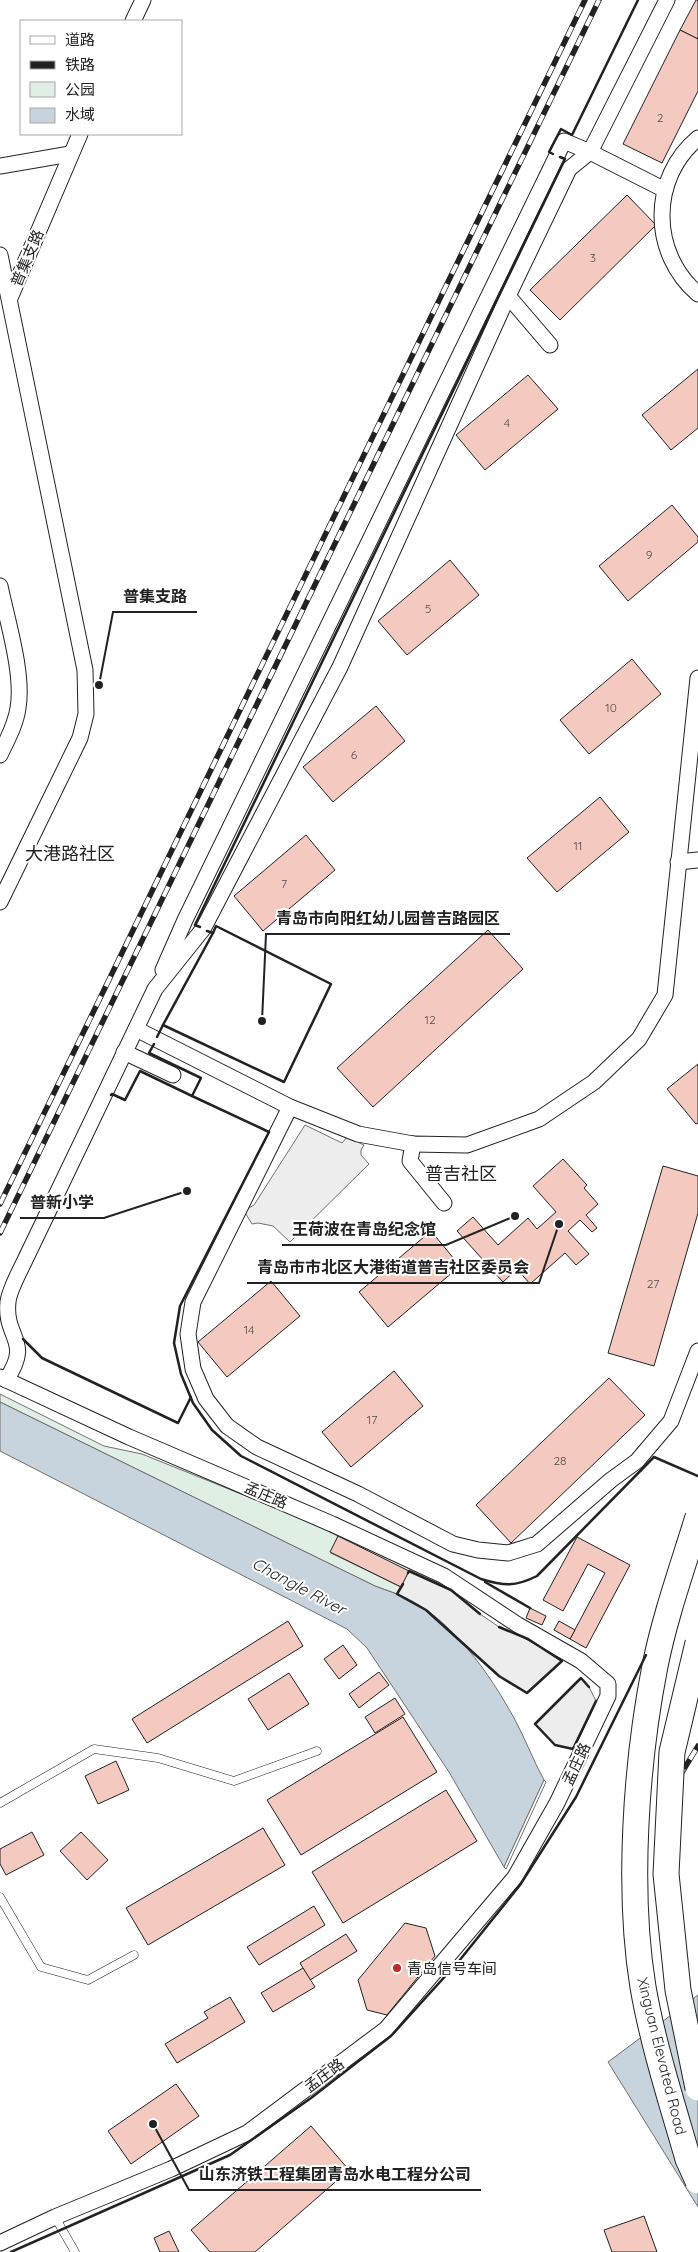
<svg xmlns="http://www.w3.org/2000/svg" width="698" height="2252" viewBox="0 0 698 2252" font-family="Quicksand,'Noto Sans SC',sans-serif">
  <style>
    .green { fill: #e0efe3; stroke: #6f6f6f }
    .parking { fill: #ededed; stroke: #6f6f6f }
    .water { fill: #c7d3dd; stroke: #6f6f6f }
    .pier { fill: #fff; stroke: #6f6f6f }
    .building { fill: #f3c9c0; stroke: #222 }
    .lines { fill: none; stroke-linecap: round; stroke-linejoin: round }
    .service-casing { stroke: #222; stroke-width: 9 }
    .minor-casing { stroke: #222; stroke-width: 17 }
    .service { stroke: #fff; stroke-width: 8 }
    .minor { stroke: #fff; stroke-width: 15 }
    .rail-casing { stroke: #222; stroke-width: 5.5 }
    .rail { stroke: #fff; stroke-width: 4; stroke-dasharray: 11; stroke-linecap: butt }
    .trunk-bridge-casing { stroke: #222; stroke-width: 27; stroke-linecap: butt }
    .trunk-bridge { stroke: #fff; stroke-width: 25 }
    .wall { stroke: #222; stroke-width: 2.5 }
    .poi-dot { fill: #c62828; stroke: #fff; stroke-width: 2 }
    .labels { text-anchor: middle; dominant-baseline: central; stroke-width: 4; stroke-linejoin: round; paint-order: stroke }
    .number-label { font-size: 12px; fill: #564c4a }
    .street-label { font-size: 15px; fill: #222; stroke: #fff }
    .poi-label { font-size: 15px; fill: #222; stroke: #fff; text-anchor: start }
    .water-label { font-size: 16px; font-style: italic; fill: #222; stroke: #fff }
    .quarter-label { font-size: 18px; fill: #222; stroke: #fff }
    .leader { fill: none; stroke: #222; stroke-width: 2 }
    .callout-dot { fill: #222; stroke: #fff; stroke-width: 2 }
    .callout-label { font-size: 16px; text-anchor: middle; font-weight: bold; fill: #222; stroke: #fff; stroke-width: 4; stroke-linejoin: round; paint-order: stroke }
  </style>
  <rect width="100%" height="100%" fill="#fff"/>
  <path class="green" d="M 0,1394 L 104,1446 L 142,1454 L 298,1517 L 338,1536 L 331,1553 L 401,1587 L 397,1594 L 375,1586 L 0,1402 Z"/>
  <g class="parking">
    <path d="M 305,1125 L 342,1143 L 347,1137 L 364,1145 L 361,1150 L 361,1155 L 369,1164 L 290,1242 L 273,1226 L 258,1223 L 252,1224 L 244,1211 L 254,1205 Z"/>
    <path d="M 409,1571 L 451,1590 L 480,1614 L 499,1627 L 528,1639 L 562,1661 L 527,1693 L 499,1676 L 426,1610 L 397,1594 Z"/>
    <path d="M 581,1678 L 589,1687 L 596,1701 L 573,1749 L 555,1745 L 535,1724 Z"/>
  </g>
  <g class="water">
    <path d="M 0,1402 L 375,1586 C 385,1590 395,1593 404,1597 C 451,1618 490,1674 514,1718 C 525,1738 533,1760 544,1780 L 504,1867 L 449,1772 L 367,1648 L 347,1629 L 0,1451 Z"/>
    <path d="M 698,1995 L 698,2207 L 608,2062 Z"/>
  </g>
  <path class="pier" d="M 544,1780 L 546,1782 L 506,1869 L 504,1867 Z"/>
  <g class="building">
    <path d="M 696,0 L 698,0 L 698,39 L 680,30 Z"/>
    <path d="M 680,30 L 698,39 L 698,91 L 662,163 L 623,144 Z"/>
    <path d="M 627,195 L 656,225 L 560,320 L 530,290 Z"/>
    <path d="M 698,369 L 698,428 L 671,450 L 642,415 Z"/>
    <path d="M 528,375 L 558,409 L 485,470 L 456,435 Z"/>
    <path d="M 672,505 L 698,537 L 698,542 L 628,601 L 599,566 Z"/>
    <path d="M 450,560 L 479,595 L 407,655 L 378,621 Z"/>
    <path d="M 632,659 L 661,694 L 589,754 L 560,720 Z"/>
    <path d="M 376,706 L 405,741 L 333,802 L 303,767 Z"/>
    <path d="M 600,797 L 629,832 L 557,892 L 527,858 Z"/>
    <path d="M 306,835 L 335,870 L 263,931 L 234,896 Z"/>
    <path d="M 488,930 L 523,969 L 373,1107 L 337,1068 Z"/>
    <path d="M 698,1064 L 698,1123 L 696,1124 L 667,1089 Z"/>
    <path d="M 563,1159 L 587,1185 L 584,1188 L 598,1204 L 586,1215 L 597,1228 L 592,1232 L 580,1220 L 568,1231 L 589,1254 L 576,1265 L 565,1253 L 530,1284 L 517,1269 L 503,1282 L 457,1231 L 473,1217 L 498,1245 L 528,1218 L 537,1229 L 556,1212 L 533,1186 Z"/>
    <path d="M 663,1166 L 698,1176 L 698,1213 L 654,1366 L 608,1353 Z"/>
    <path d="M 431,1231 L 460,1266 L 388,1327 L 359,1292 Z"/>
    <path d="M 271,1281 L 300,1316 L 227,1377 L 198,1342 Z"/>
    <path d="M 394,1371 L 423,1406 L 351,1467 L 322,1432 Z"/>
    <path d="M 609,1378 L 645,1415 L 511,1543 L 476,1505 Z"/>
    <path d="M 338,1536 L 409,1571 L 401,1587 L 330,1552 Z"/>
    <path d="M 577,1537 L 630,1565 L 586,1648 L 570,1639 L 605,1573 L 588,1564 L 563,1611 L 543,1600 Z"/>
    <path d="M 530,1608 L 546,1616 L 542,1625 L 526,1618 Z"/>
    <path d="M 288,1621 L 303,1646 L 147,1743 L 132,1719 Z"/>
    <path d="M 559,1621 L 575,1630 L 570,1639 L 554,1630 Z"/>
    <path d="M 343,1645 L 357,1665 L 339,1679 L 324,1659 Z"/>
    <path d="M 379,1672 L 389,1685 L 359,1708 L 349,1694 Z"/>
    <path d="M 289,1673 L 309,1704 L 268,1730 L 248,1699 Z"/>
    <path d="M 395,1698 L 405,1714 L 375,1733 L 365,1717 Z"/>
    <path d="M 403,1717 L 437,1772 L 301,1855 L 267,1800 Z"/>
    <path d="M 116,1761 L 129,1790 L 98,1804 L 85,1776 Z"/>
    <path d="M 446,1790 L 477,1841 L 343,1923 L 312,1872 Z"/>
    <path d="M 263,1828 L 285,1865 L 148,1945 L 126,1908 Z"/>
    <path d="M 32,1832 L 44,1855 L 6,1875 L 0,1864 L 0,1849 Z"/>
    <path d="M 81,1832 L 108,1860 L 87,1880 L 60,1851 Z"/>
    <path d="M 314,1906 L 325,1925 L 259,1965 L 247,1947 Z"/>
    <path d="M 405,1923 L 426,1928 L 435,1956 L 387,2015 L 367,2010 L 358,1980 Z"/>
    <path d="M 346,1934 L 357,1951 L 310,1980 L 300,1963 Z"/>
    <path d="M 303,1968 L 315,1987 L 273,2012 L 261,1993 Z"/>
    <path d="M 230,1997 L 245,2022 L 177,2063 L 165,2044 L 208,2018 L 204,2012 Z"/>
    <path d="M 176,2084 L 199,2116 L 131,2164 L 108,2131 Z"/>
    <path d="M 311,2126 L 349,2170 L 255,2252 L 210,2252 L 191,2230 Z"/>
    <path d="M 644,2216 L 657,2252 L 612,2252 L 604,2230 Z"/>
    <path d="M 169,2231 L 179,2252 L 160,2252 L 154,2238 Z"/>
  </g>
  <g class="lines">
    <defs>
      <g id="service">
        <path d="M 0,1803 L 94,1749 L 158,1758 L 234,1781 L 317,1751"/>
        <path d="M 0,1897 L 41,1967 L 88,1980 L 134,1955"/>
        <path d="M 55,2217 L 75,2252"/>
      </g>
      <g id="minor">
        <path d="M 133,21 L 143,0"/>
        <path d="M 698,138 C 650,178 650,253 698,294"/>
        <path d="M 0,166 L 70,154"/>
        <path d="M 0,255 L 85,670 L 86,714 L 80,738 L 0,902"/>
        <path d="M 10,298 L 80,134"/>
        <path d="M 550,345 L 508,296 L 569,169 L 590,152 L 665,190"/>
        <path d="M 0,586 C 7,620 24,674 18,708 C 16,724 7,740 0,755"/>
        <path d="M 678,862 L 698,860"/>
        <path d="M 163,970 L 185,920 L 564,141 L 590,152 L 667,0"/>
        <path d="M 136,1029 L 290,1107 L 358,1134 L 413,1144 L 467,1145 L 539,1119 L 594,1082 L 639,1039 L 665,995 L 698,678"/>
        <path d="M 124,1052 L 173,1075"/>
        <path d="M 290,1107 L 193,1302 L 188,1334 L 193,1369 L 206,1399 L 227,1426 L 257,1447 L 358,1494 L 453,1544 L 478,1550 L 508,1553 L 537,1544 L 611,1480 L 637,1461 L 671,1421 L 698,1351"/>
        <path d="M 413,1144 L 410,1161 L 444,1203"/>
        <path d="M 0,1377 L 129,1437 L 332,1524 L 444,1576 L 518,1625 L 581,1661 L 608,1684 L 608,1696 L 557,1803 L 515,1877 L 386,2029 L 247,2133 L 171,2169 L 55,2217 L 0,2243"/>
        <path d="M 6,1380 C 33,1340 4,1339 8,1302 C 9,1290 21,1269 26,1258 L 155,989 L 203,929 L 340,667 L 508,296"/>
      </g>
    </defs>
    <use href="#service" class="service-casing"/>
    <use href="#minor" class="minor-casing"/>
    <use href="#service" class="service"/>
    <use href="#minor" class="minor"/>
    <defs>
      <g id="rail">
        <path d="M 0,1204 L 585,0"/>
        <path d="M 0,1233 L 599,0"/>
        <path d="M 667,1797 L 698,1746"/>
      </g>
    </defs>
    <use href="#rail" class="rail-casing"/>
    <use href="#rail" class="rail"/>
    <defs>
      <g id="trunk-bridge">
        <path d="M 698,1517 C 683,1566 665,1616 655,1666 C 636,1763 627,1889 643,1987 C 653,2045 672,2103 688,2159 L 698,2181"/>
        <path d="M 698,1643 L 672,1752 L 666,1874 L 678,1990 L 698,2088"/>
      </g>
    </defs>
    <use href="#trunk-bridge" class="trunk-bridge-casing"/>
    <use href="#trunk-bridge" class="trunk-bridge"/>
    <g class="wall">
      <path d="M 553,154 L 549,152 L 561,129 L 572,135 L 638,0"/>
      <path d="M 200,927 L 195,925 L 565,159 L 560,157"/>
      <path d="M 163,1025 L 213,933"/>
      <path d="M 157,1037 L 163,1025 L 284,1082 L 331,984 L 216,926 L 213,933 L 207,931"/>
      <path d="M 154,1044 L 149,1053 L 201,1078 L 192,1096 L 269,1132 L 180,1306 L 174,1343 L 181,1374 L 193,1403 L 212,1430 L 241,1456 L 481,1579 C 504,1586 515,1587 537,1576 L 654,1457 L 698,1476"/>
      <path d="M 111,1095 L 112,1094 L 125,1100 L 140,1071 L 192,1096"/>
      <path d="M 23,1339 L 42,1358 L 178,1423 L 191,1397"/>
      <path d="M 408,1573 L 409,1571 L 451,1590 L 480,1614"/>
      <path d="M 485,1582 L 530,1608"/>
      <path d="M 403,1584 L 397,1594 L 426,1610 L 499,1676 L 527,1693 L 562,1661 L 528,1639 L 499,1627"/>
      <path d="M 589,1687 L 581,1678 L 535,1724 L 555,1745 L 573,1749 L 596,1701"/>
      <path d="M 11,2252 L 230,2155 L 311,2098 L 391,2036 L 459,1961 L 520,1885 L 576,1797 L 646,1655"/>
    </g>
  </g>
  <circle class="poi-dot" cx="397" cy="1968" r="5"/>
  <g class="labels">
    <g class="number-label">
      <text x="660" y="117">2</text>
      <text x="593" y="257">3</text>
      <text x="507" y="422">4</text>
      <text x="649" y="554">9</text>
      <text x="428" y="608">5</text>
      <text x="611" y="707">10</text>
      <text x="354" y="754">6</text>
      <text x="578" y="845">11</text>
      <text x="284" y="883">7</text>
      <text x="430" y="1019">12</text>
      <text x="653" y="1283">27</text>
      <text x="249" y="1329">14</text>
      <text x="372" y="1419">17</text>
      <text x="560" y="1460">28</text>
    </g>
    <g class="street-label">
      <text transform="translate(27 258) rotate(-67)">普集支路</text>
      <text transform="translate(266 1495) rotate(23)">孟庄路</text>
      <text transform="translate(576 1764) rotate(-65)">孟庄路</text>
      <text transform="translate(662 2056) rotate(76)">Xinguan Elevated Road</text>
      <text transform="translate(324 2075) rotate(-37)">孟庄路</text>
    </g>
    <g class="poi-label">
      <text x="407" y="1968">青岛信号车间</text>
    </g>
    <g class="water-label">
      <text transform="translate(299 1586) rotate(28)">Changle River</text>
    </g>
    <g class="quarter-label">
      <text x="70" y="853">大港路社区</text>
      <text x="461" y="1173">普吉社区</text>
    </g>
  </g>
  <path class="leader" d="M99 685L113 612H197M262 1021L266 934H510M187 1191L104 1218H20M515 1216L446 1245H282M559 1224L539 1283H247M153 2124L189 2190H481"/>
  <g class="callout-dot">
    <circle cx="99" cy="685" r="5"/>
    <circle cx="262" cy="1021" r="5"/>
    <circle cx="187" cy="1191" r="5"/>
    <circle cx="515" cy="1216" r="5"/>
    <circle cx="559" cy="1224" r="5"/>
    <circle cx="153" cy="2124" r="5"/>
  </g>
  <g class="callout-label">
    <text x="155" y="602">普集支路</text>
    <text x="388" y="924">青岛市向阳红幼儿园普吉路园区</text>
    <text x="62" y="1208">普新小学</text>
    <text x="364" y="1235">王荷波在青岛纪念馆</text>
    <text x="393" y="1273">青岛市市北区大港街道普吉社区委员会</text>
    <text x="335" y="2180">山东济铁工程集团青岛水电工程分公司</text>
  </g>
  <rect x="20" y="20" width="162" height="115" fill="#ffffff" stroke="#a7a7a7"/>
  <rect x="30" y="36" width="25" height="8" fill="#ffffff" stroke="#a7a7a7"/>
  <text x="65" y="45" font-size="15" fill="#222222">道路</text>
  <rect x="30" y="61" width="25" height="8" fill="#222222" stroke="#a7a7a7"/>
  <text x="65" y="70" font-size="15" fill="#222222">铁路</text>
  <rect x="30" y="82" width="25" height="15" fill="#e0efe3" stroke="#a7a7a7"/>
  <text x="65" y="95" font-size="15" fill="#222222">公园</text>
  <rect x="30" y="108" width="25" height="15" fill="#c7d3dd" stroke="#a7a7a7"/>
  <text x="65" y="120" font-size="15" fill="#222222">水域</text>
</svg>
